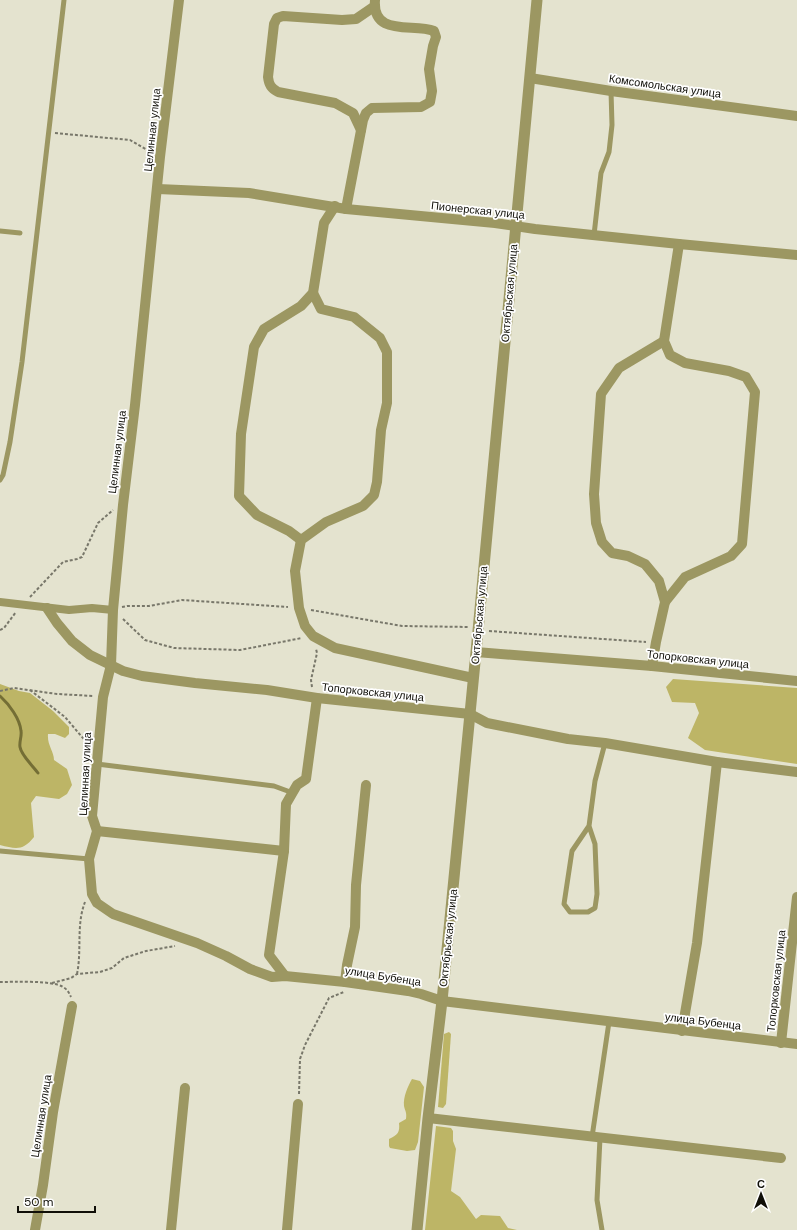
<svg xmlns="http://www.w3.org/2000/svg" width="797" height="1230" viewBox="0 0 797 1230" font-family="'DM Sans',sans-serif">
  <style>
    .forest { fill: #bdb566 }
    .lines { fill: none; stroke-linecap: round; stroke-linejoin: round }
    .stream { stroke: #746e35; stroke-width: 3 }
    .path { stroke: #78776a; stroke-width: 2; stroke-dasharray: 3 2; stroke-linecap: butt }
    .service { stroke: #9c9762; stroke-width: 5 }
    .pedestrian { stroke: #9c9762; stroke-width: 8 }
    .minor { stroke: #9c9762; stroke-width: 10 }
    .tertiary { stroke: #9c9762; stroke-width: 11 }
    .labels { text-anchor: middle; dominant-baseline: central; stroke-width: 3.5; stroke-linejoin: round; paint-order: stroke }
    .street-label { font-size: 11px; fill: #100f08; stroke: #fff }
  </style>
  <rect width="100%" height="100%" fill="#e4e3cf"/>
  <g class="forest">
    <path d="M 673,679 L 797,688 L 797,764 L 705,750 L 688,738 L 699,713 L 695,703 L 672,702 L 666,687 Z"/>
    <path d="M 0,684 L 19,691 L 30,693 L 53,711 L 69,727 L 69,734 L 65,738 L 55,734 L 48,734 C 47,745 54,751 54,760 L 67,769 L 72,785 L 67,794 L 59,799 L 36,796 L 31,803 L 34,837 C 23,851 16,849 0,845 Z"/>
    <path d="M 449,1032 L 451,1034 L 446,1104 L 443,1108 L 438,1107 L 444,1034 Z"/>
    <path d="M 412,1079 L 420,1081 L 424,1087 L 418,1142 L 415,1150 L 407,1151 L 390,1148 L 389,1146 L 389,1139 C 398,1135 400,1132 399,1123 L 406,1119 C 407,1112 405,1111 404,1106 C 403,1097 408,1086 412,1079 Z"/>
    <path d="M 436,1126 L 451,1128 L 453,1131 L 453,1141 L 456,1149 L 451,1191 L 460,1197 L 476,1219 L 481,1215 L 500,1216 L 508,1228 L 517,1230 L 425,1230 Z"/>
  </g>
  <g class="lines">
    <path class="stream" d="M 0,696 C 9,704 20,719 21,731 C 22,736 19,742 20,747 C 21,755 33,766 38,773"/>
    <g class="path">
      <path d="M 55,133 L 130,140 L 151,152"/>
      <path d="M 30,597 L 63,562 L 77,559 L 82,557 L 98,523 L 113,510"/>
      <path d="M 122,607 L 127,606 L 149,606 L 182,600 L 288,607"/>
      <path d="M 311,610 L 402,626 L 469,627"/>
      <path d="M 123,619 L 145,640 L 174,648 L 240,650 L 302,638"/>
      <path d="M 0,630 L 4,628 L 16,612"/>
      <path d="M 489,631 L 646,642"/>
      <path d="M 312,687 L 311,680 L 317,653 L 316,649"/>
      <path d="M 30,690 L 65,717 L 88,744"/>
      <path d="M 0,691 L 14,688 L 57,694 L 94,696"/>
      <path d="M 77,974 C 82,950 76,925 85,902"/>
      <path d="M 0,982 C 14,982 52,980 63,987 C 68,990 69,993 71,997"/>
      <path d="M 52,983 L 71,978 L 77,974 L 100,972 L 112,968 L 124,958 L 146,951 L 175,946"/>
      <path d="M 299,1094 L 300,1059 L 305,1045 L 329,998 L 344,992"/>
    </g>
    <g class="service">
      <path d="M 0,231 L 20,233"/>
      <path d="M 594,235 L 601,173 L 609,152 L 612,125 L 611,91"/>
      <path d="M 0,480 L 3,475 L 10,442 L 22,362 L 64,0"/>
      <path d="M 97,764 L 274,786 L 293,793"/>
      <path d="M 589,826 L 572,851 L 564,904 L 570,912 L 588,912 L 595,908 L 597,894 L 595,844 L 589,826 L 595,781 L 605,743"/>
      <path d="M 0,851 L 89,859"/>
      <path d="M 592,1137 L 609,1022"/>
      <path d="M 600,1138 L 597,1200 L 602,1230"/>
    </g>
    <path class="pedestrian" d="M 0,602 L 69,610 L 92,608 L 113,610"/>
    <g class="minor">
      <path d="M 179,0 L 160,157 L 135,405 L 123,505 L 113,610 L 111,665 L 103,697 L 92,816 L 97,831 L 89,859 L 92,894 L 97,903 L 113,914 L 197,943 L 226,956 L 250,969 L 272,977 L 285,976 L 345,982 L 408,991 L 421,994 L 442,1001 L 797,1044"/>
      <path d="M 530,78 L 611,91 L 797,116"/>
      <path d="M 361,130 L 353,113 L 335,103 L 278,92 C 271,88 269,85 268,77 L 274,24 L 277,18 L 283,16 L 342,20 L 356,19 L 375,6"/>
      <path d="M 158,189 L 249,193 L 346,209 L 495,223 L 535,229 L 679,244 L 797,255"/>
      <path d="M 346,209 L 363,120 L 366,113 L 372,108 L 421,107 L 430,102 L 432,91 L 429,69 L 433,46 L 436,37 L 434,31 C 413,23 372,37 375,0"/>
      <path d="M 313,293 L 321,309 L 354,317 L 380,338 L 387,352 L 387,403 L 381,430 L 377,482 L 374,495 L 363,506 L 326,522 L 301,540 L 295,571 L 299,608 L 305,626 L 313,636 L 335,648 L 473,678"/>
      <path d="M 301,540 L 289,531 L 257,515 L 239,496 L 241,434 L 254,347 L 264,329 L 301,306 L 313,293 L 324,223 L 335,206"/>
      <path d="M 665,602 L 685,577 L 731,556 L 742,544 L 755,392 L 746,377 L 729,371 L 685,363 L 670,355 L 664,341 L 679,244"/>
      <path d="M 47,608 L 57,623 L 72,641 L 90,655 L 123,671 L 142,676 L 195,683 L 267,690 L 317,698 L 470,714 L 487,723 L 568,739 L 605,743 L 717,762 L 797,772"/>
      <path d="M 476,652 L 652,666 L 797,681"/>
      <path d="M 652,666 L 656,642 L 665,602 L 659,581 L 645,564 L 628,556 L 612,553 L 602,542 L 596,523 L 594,494 L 601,394 L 619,368 L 664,341"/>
      <path d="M 97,831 L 284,851"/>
      <path d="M 285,976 L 269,955 L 284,851 L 286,804 L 297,785 L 306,779 L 317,698"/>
      <path d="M 345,982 L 347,965 L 355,927 L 356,885 L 366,785"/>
      <path d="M 682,1031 L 697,943 L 717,762"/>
      <path d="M 781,1043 L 797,897"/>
      <path d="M 428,1118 L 781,1158"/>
      <path d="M 35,1230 L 43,1185 L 53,1112 L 72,1006"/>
      <path d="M 171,1230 L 185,1088"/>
      <path d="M 287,1230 L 298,1104"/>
    </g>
    <path class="tertiary" d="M 417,1230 L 428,1118 L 442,1001 L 476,652 L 537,0"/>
  </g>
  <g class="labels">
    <g class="street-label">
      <text transform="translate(665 86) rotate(8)">Комсомольская улица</text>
      <text transform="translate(152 130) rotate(-84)">Целинная улица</text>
      <text transform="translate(478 210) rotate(6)">Пионерская улица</text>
      <text transform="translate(509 293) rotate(-85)">Октябрьская улица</text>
      <text transform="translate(117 452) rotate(-83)">Целинная улица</text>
      <text transform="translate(479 615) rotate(-85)">Октябрьская улица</text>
      <text transform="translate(698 659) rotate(6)">Топорковская улица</text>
      <text transform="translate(373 692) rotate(6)">Топорковская улица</text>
      <text transform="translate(85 774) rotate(-87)">Целинная улица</text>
      <text transform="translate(448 938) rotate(-84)">Октябрьская улица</text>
      <text transform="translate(383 976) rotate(9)">улица Бубенца</text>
      <text transform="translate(776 981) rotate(-84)">Топорковская улица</text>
      <text transform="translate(703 1021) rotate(7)">улица Бубенца</text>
      <text transform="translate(41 1116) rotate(-81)">Целинная улица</text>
    </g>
  </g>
  <g transform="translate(761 1194)" stroke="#ffffff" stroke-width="3" paint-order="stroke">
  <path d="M0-3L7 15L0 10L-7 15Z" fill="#100f08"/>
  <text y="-6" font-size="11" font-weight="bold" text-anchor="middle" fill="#100f08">С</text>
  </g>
  <path d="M18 1206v6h77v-6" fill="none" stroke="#100f08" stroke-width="2"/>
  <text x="24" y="1206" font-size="12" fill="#100f08" stroke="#ffffff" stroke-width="3" paint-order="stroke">50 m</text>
</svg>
